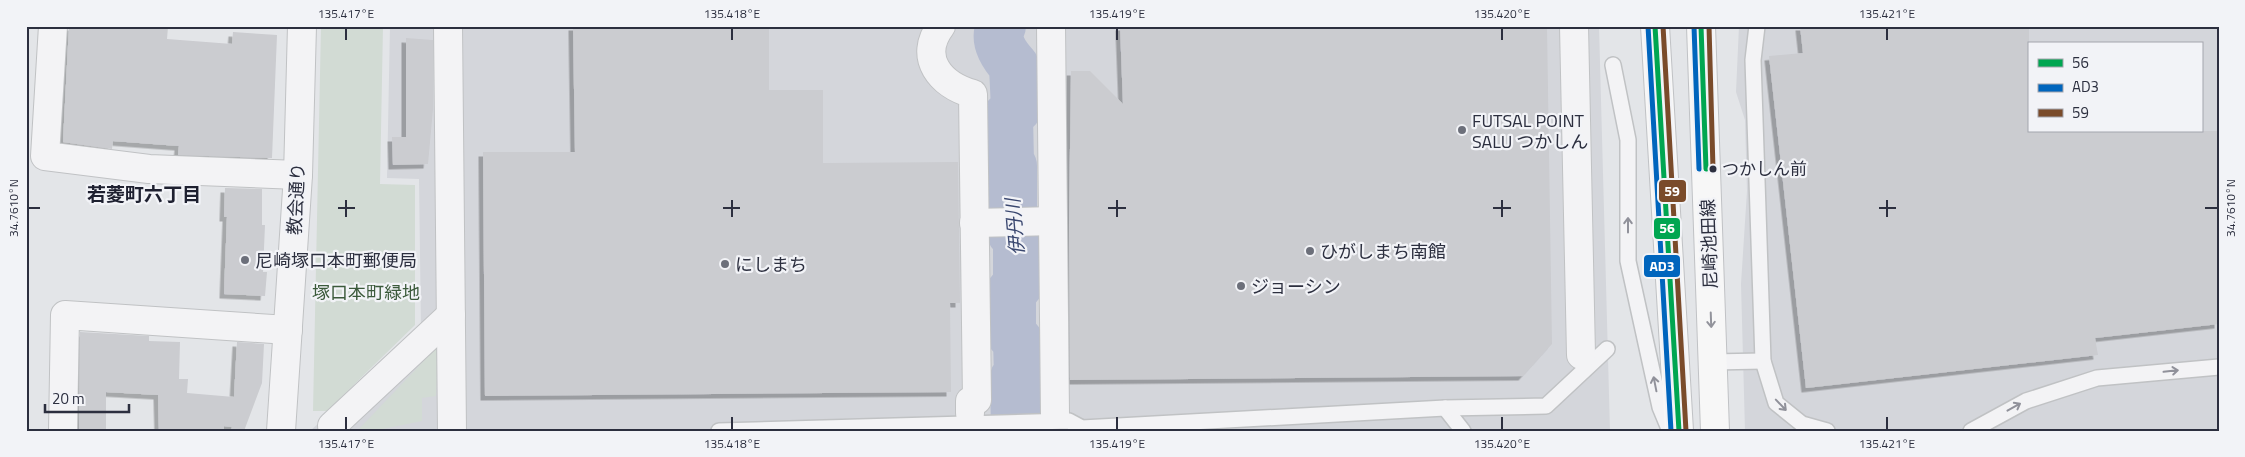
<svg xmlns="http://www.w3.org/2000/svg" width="2245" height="457" viewBox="0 0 2245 457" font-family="'Titillium Web','Noto Sans JP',sans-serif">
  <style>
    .built { fill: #d4d6db; fill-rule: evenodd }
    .green { fill: #d2dbd4 }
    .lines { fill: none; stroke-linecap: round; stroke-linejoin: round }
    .river { stroke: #b5bcd0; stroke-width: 50 }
    .building { fill: #cbccd0; filter: url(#shadow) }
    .lane-casing { stroke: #c0c2c4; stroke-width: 18 }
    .street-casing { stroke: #c0c2c4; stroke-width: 30 }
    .primary-casing { stroke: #c0c2c5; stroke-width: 30 }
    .lane { stroke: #f3f3f5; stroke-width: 15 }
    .street { stroke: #f3f3f5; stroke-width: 28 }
    .primary { stroke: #f7f7f7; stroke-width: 28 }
    .bus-1-casing { stroke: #f2f3f7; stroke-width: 9 }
    .bus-2-casing { stroke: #f2f3f7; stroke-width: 9 }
    .bus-3-casing { stroke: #f2f3f7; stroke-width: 9 }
    .bus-1 { stroke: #00a651; stroke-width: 5 }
    .bus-2 { stroke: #0065bd; stroke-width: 5 }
    .bus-3 { stroke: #7a4b2a; stroke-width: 5 }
    .oneway { stroke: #90919a }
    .oneway2 { stroke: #92939b }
    .ticks { fill: none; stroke: #2c2f3f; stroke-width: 2 }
    .poi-dot { fill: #6c6f7a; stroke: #f2f3f7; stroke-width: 2 }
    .bus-dot { fill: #2c2f3f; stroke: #f2f3f7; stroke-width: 2 }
    .labels { text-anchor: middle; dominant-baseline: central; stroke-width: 4.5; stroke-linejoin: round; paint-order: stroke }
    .bus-label { font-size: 17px; fill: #2c2f3f; stroke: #f2f3f7; text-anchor: start }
    .poi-label { font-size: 18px; fill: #2c2f3f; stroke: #f2f3f7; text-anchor: start }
    .street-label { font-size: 18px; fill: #2c2f3f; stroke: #f2f3f7 }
    .park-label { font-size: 18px; fill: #3b5a3b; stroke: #f2f3f7 }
    .neighbourhood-label { font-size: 19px; font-weight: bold; fill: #1e2030; stroke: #f2f3f7 }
    .water-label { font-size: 19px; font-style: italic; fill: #3a476f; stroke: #f2f3f7 }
    .line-badge { stroke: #f2f3f7; stroke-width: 2 }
    .badge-label { font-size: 14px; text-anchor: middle; font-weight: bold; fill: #fff }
    .neatline { fill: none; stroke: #2c2f3f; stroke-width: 2 }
    .ticks-label { font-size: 12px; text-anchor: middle; fill: #2c2f3f }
  </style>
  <defs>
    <filter id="shadow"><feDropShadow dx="-4.5" dy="4.5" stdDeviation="0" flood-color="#0004"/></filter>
  </defs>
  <rect width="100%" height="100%" fill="#e3e5e8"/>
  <g class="built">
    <path d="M 390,26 L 1599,26 L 1610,431 L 310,431 L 421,330 L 419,179 L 387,178 Z"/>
    <path d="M 1739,26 L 2219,26 L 2219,431 L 1745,431 L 1741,284 L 1747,191 L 1745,120 L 1736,92 ZM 2029,44 L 2201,44 L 2201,131 L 2029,131 Z"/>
  </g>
  <g class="green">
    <path d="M 321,26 L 383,26 L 380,184 L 415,185 L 415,325 L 327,411 L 313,411 Z"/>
    <path d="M 439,345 L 436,396 L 422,398 L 422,421 L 373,431 L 357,431 Z"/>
  </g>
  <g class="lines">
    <path class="river" d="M 1001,26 C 994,41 1004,55 1014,66 L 1016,109 L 1008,116 L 1009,162 L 1012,166 L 1012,233 L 1018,239 L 1018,285 L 1011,292 L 1011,334 L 1018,341 L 1019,375 L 1015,378 L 1016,431"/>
  </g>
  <g class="building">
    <path d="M 69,26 L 168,27 L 167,39 L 232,44 L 233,32 L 277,35 L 272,158 L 178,155 L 179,146 L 113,141 L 112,149 L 63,142 Z"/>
    <path d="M 573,26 L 769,28 L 769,90 L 823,90 L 823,163 L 958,162 L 960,303 L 950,303 L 951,392 L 485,396 L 483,152 L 575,152 Z"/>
    <path d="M 1120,26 L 1547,26 L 1552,344 L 1523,376 L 1070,380 L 1069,226 L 1071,71 L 1090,71 L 1123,104 Z"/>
    <path d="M 1800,26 L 2029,26 L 2029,131 L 2219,131 L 2219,324 L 2095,338 L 2098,355 L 1806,388 L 1769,56 L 1803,53 Z"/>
    <path d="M 406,38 L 433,40 L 433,109 L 428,164 L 393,165 L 392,137 L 406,137 Z"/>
    <path d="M 225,188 L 262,189 L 262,225 L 265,225 L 263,272 L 267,272 L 265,296 L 224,294 L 227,217 L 224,217 Z"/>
    <path d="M 80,332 L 149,336 L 149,341 L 180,342 L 179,379 L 188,379 L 187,393 L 234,397 L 237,342 L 264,344 L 262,383 L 244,431 L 231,431 L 232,427 L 224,426 L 224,431 L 159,431 L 158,395 L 106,392 L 106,431 L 79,431 Z"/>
  </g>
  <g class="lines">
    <defs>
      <g id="lane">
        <path d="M 1757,26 L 1753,60 L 1763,361 L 1776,403 L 1802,424 L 1827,431"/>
        <path d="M 1613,65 L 1628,140 L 1628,261 L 1660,407 L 1670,431"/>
        <path d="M 1712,362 L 1763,361"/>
        <path d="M 1445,408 L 1463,431"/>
        <path d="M 719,431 L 1069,421 L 1082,428 L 1445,408 L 1546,406 L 1607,349"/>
        <path d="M 1971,431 L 2026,401 L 2097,378 L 2219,367"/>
      </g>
      <g id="street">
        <path d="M 53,26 L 45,156 L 149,169 L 298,175"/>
        <path d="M 448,26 L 452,431"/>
        <path d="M 941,26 C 917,58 941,85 973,94 L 977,400 L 970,401 L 970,413"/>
        <path d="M 1051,26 L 1055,414"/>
        <path d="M 1574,26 L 1581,355"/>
        <path d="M 974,223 L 1053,221"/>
        <path d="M 332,426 L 451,315"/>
        <path d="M 63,431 L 65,315 L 288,330"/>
        <path d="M 281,431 L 298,175 L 302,26"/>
      </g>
      <g id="primary">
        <path d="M 1655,26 L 1679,431"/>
        <path d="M 1701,26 L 1715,431"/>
      </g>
    </defs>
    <use href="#lane" class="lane-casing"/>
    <use href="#street" class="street-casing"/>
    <use href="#primary" class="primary-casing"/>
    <use href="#lane" class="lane"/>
    <use href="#street" class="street"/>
    <use href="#primary" class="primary"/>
    <defs>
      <g id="bus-1">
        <path d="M 1655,26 L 1679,431"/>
        <path d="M 1701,26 L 1706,169"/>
      </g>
      <g id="bus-2">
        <path d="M 1648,26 L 1671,431"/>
        <path d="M 1694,26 L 1699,169"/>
      </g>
      <g id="bus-3">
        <path d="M 1663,26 L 1686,431"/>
        <path d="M 1709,26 L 1713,169"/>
      </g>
    </defs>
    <use href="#bus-1" class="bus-1-casing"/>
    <use href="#bus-2" class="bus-2-casing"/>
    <use href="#bus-3" class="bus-3-casing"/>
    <use href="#bus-1" class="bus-1"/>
    <use href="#bus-2" class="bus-2"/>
    <use href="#bus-3" class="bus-3"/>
  </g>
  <defs><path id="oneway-shaft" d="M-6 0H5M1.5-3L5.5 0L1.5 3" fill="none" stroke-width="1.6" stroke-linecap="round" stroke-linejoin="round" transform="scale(1.25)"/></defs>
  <g class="oneway">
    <use href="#oneway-shaft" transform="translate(1628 225) rotate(-90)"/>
    <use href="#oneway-shaft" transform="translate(2171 371) rotate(-6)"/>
    <use href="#oneway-shaft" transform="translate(1655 384) rotate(-101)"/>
    <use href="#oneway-shaft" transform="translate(1781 405) rotate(46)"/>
    <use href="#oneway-shaft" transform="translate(2014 407) rotate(-29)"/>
  </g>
  <use class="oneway2" href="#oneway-shaft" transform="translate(1711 320) rotate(88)"/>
  <path class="ticks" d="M 346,28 L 346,40M 732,28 L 732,40M 1117,28 L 1117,40M 1502,28 L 1502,40M 1887,28 L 1887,40M 346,200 L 346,217M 732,200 L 732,217M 1117,200 L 1117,217M 1502,200 L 1502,217M 1887,200 L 1887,217M 28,208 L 40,208M 338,208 L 355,208M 723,208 L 740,208M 1108,208 L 1126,208M 1493,208 L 1511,208M 1879,208 L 1896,208M 2205,208 L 2218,208M 346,417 L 346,430M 732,417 L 732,430M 1117,417 L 1117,430M 1502,417 L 1502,430M 1887,417 L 1887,430"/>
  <g class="poi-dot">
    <circle cx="1462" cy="130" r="5"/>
    <circle cx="1310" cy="251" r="5"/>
    <circle cx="245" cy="260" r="5"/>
    <circle cx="725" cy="264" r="5"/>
    <circle cx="1241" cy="286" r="5"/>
  </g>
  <circle class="bus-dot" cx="1713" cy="169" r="4.5"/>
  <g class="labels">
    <g class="bus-label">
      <text x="1722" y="169">つかしん前</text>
    </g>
    <g class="poi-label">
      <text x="1472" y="120">FUTSAL POINT<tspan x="1472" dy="21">SALU つかしん</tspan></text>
      <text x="1320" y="251">ひがしまち南館</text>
      <text x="255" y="260">尼崎塚口本町郵便局</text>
      <text x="735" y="264">にしまち</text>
      <text x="1251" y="286">ジョーシン</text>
    </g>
    <g class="street-label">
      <text transform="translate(296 199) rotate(-87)">教会通り</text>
      <text transform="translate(1709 244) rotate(-92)">尼崎池田線</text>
    </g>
    <g class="park-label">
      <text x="366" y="292">塚口本町緑地</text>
    </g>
    <g class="neighbourhood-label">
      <text x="144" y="193">若菱町六丁目</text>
    </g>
    <g class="water-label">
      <text transform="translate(1014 227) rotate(-95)">伊丹川</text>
    </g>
  </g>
  <g class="line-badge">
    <rect x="1658" y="179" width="29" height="24" rx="5" fill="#7a4b2a"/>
    <rect x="1653" y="217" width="28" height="23" rx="5" fill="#00a651"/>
    <rect x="1643" y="254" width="38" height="24" rx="5" fill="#0065bd"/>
  </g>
  <g class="badge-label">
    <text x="1672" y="196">59</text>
    <text x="1667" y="233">56</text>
    <text x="1662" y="271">AD3</text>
  </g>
  <rect width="2245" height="457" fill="none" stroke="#f2f3f7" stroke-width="55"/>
  <rect x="2028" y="42" width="175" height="90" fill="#f2f3f7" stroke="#a3a5ad"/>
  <rect x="2038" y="59" width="25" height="8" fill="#00a651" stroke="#a3a5ad"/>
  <text x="2072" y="68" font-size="15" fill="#2c2f3f">56</text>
  <rect x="2038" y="84" width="25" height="8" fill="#0065bd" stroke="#a3a5ad"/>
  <text x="2072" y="92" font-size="15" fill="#2c2f3f">AD3</text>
  <rect x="2038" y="109" width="25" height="8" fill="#7a4b2a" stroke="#a3a5ad"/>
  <text x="2072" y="118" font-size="15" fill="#2c2f3f">59</text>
  <path d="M45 404v8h84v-8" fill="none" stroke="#2c2f3f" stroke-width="2.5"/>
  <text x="52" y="404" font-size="15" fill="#2c2f3f" stroke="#f2f3f7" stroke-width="4" paint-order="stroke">20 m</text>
  <rect x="28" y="28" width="2190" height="402" class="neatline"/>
  <g class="ticks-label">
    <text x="346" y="18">135.417°E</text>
    <text x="732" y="18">135.418°E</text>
    <text x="1117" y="18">135.419°E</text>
    <text x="1502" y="18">135.420°E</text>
    <text x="1887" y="18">135.421°E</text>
    <text transform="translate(14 208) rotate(-90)" y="4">34.7610°N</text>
    <text transform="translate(2231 208) rotate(-90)" y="4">34.7610°N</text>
    <text x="346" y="448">135.417°E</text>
    <text x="732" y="448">135.418°E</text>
    <text x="1117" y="448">135.419°E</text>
    <text x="1502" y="448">135.420°E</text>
    <text x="1887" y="448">135.421°E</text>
  </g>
</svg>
